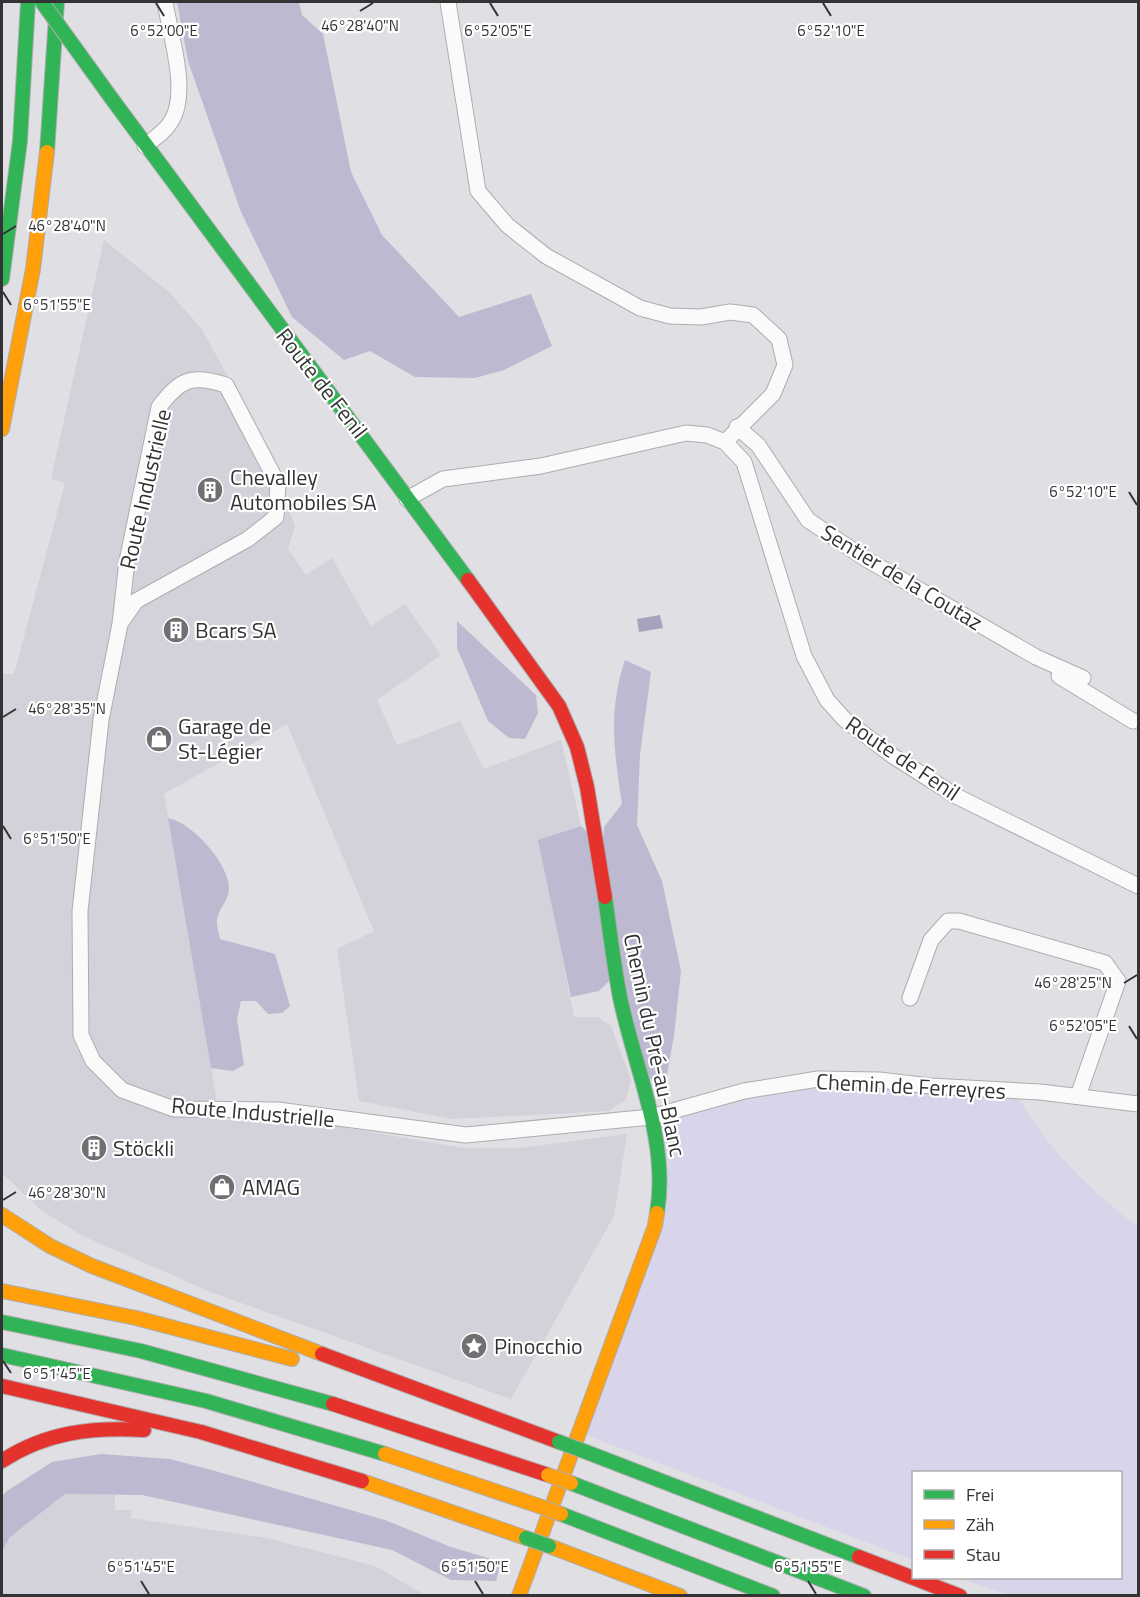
<svg xmlns="http://www.w3.org/2000/svg" width="1140" height="1597" viewBox="0 0 1140 1597" font-family="'Titillium Web',sans-serif">
  <style>
    .built { fill: #d3d1da }
    .green { fill: #d8d5ea }
    .forest { fill: #bcb9d0 }
    .water { fill: #a7a2bd }
    .lines { fill: none; stroke-linecap: round; stroke-linejoin: round }
    .street-casing { stroke: #adadaf; stroke-width: 17 }
    .fast-casing { stroke: #adadaf; stroke-width: 16 }
    .slow-casing { stroke: #adadaf; stroke-width: 16 }
    .jam-casing { stroke: #adadaf; stroke-width: 16 }
    .street { stroke: #fafafb; stroke-width: 15 }
    .fast { stroke: #30b455; stroke-width: 14 }
    .slow { stroke: #ff9f0a; stroke-width: 14 }
    .jam { stroke: #e5322d; stroke-width: 14 }
    .fast-bridge-casing { stroke: #adadaf; stroke-width: 16; stroke-linecap: butt }
    .slow-bridge-casing { stroke: #adadaf; stroke-width: 16; stroke-linecap: butt }
    .fast-bridge { stroke: #30b455; stroke-width: 14 }
    .slow-bridge { stroke: #ff9f0a; stroke-width: 14 }
    .ticks { fill: none; stroke: #333335; stroke-width: 2 }
    .labels { text-anchor: middle; dominant-baseline: central; stroke-width: 4.5; stroke-linejoin: round; paint-order: stroke }
    .street-label { font-size: 22px; fill: #333335; stroke: #fff }
    .poi-label { font-size: 22px; fill: #333335; stroke: #fff; text-anchor: start }
    .ticks-label { font-size: 15px; text-anchor: middle; fill: #333335; stroke: #fff; stroke-width: 4.5; stroke-linejoin: round; paint-order: stroke }
  </style>
  <rect width="100%" height="100%" fill="#e0dfe3"/>
  <g class="built">
    <path d="M 104,240 L 170,293 L 201,328 L 266,444 L 295,526 L 288,549 L 306,575 L 332,558 L 371,626 L 405,604 L 441,655 L 377,700 L 397,745 L 460,721 L 484,769 L 561,740 L 581,826 L 539,840 L 574,1017 L 598,1017 L 611,1026 L 631,1080 L 626,1099 L 609,1111 L 452,1119 L 359,1101 L 337,949 L 374,931 L 287,724 L 164,794 L 220,1120 L 319,1123 L 463,1148 L 520,1148 L 627,1134 L 614,1216 L 511,1399 L 213,1293 L 83,1236 L 42,1211 L 2,1173 L 2,674 L 14,674 L 65,483 L 51,479 Z"/>
    <path d="M 65,1494 L 115,1495 L 115,1510 L 131,1510 L 131,1518 L 267,1538 L 375,1566 L 425,1595 L 2,1595 L 2,1551 L 10,1537 Z"/>
  </g>
  <path class="green" d="M 798,1081 L 1015,1092 C 1043,1144 1090,1192 1138,1226 L 1138,1595 L 1009,1595 L 959,1578 L 1120,1578 L 1120,1472 L 914,1472 L 913,1560 L 578,1432 L 655,1226 L 651,1117 Z"/>
  <g class="forest">
    <path d="M 177,2 L 299,2 L 302,15 L 323,34 L 351,172 L 382,235 L 459,317 L 531,294 L 552,346 L 504,370 L 475,378 L 415,377 L 370,351 L 344,360 L 292,317 L 241,212 L 188,61 Z"/>
    <path d="M 457,621 L 536,695 L 538,713 L 525,739 L 509,738 L 488,721 L 457,648 Z"/>
    <path d="M 625,660 L 651,672 L 640,754 L 637,825 L 662,881 L 681,971 L 674,1036 L 665,1085 L 658,1087 L 639,1068 L 616,974 L 599,991 L 571,997 L 538,840 L 581,826 L 596,842 L 601,871 L 604,827 L 622,804 C 614,751 608,711 625,660 Z"/>
    <path d="M 168,818 C 192,822 230,865 229,889 C 229,900 218,909 217,920 C 216,925 219,933 220,939 L 275,954 L 290,1006 L 282,1013 L 268,1014 L 256,1001 L 241,1001 L 237,1019 L 244,1065 L 233,1071 L 211,1068 Z"/>
    <path d="M 101,1454 L 170,1459 L 215,1471 L 385,1520 L 451,1547 L 501,1562 L 496,1581 L 451,1580 L 392,1550 L 142,1495 L 65,1494 L 10,1537 L 2,1551 L 2,1496 L 7,1491 L 52,1462 Z"/>
  </g>
  <path class="water" d="M 660,615 L 663,628 L 639,632 L 637,619 Z"/>
  <g class="lines">
    <defs>
      <g id="street">
        <path d="M 448,2 L 478,191 L 507,225 L 546,256 L 640,308 L 670,316 L 701,317 L 730,312 L 753,315 L 779,339 L 785,365 L 773,394 L 725,442"/>
        <path d="M 145,146 C 155,138 166,131 172,120 C 189,91 170,34 165,2"/>
        <path d="M 737,427 L 758,445 L 808,520 L 866,559 L 1036,657 L 1083,678"/>
        <path d="M 407,499 L 443,479 L 541,466 L 686,433 L 707,435 L 725,442 L 744,462 L 804,656 L 827,700 L 845,720 L 893,756 L 956,796 L 1138,886"/>
        <path d="M 120,624 L 136,601 L 248,539 L 276,517 L 278,484 L 226,385 C 192,374 180,379 159,407 L 127,561 L 120,624 L 101,720 L 80,911 L 81,1035 L 93,1061 L 122,1090 L 174,1109 L 278,1110 L 466,1135 L 651,1117 L 744,1091 L 818,1079 L 879,1080 L 931,1086 L 1040,1092 L 1138,1104"/>
        <path d="M 1059,676 L 1133,721"/>
        <path d="M 910,998 L 931,940 L 948,921 L 959,921 L 1105,963 L 1118,981 L 1078,1096"/>
      </g>
      <g id="fast">
        <path d="M 112,99 L 468,580"/>
        <path d="M 47,152 L 57,2"/>
        <path d="M 2,279 L 20,141 L 28,2"/>
        <path d="M 605,897 C 610,932 614,968 621,1002 C 636,1071 669,1142 657,1213"/>
        <path d="M 2,1322 L 141,1351 L 333,1404"/>
        <path d="M 2,1355 L 206,1401 L 385,1454"/>
        <path d="M 581,1450 L 859,1557"/>
        <path d="M 571,1483 L 864,1596"/>
        <path d="M 561,1514 L 773,1596"/>
      </g>
      <g id="slow">
        <path d="M 2,429 L 33,269 L 47,152"/>
        <path d="M 2,1215 L 50,1246 L 92,1266 L 322,1354"/>
        <path d="M 2,1291 L 136,1318 L 292,1359"/>
        <path d="M 385,1454 L 539,1506"/>
        <path d="M 362,1481 L 526,1538"/>
        <path d="M 549,1546 L 680,1596"/>
        <path d="M 519,1596 L 655,1226 L 657,1213"/>
      </g>
      <g id="jam">
        <path d="M 468,580 L 559,706 L 577,747 L 587,787 L 605,897"/>
        <path d="M 322,1354 L 559,1442"/>
        <path d="M 2,1386 L 201,1432 L 362,1481"/>
        <path d="M 333,1404 L 548,1475"/>
        <path d="M 2,1461 C 46,1432 92,1427 144,1430"/>
        <path d="M 859,1557 L 960,1596"/>
      </g>
    </defs>
    <use href="#street" class="street-casing"/>
    <use href="#fast" class="fast-casing"/>
    <use href="#slow" class="slow-casing"/>
    <use href="#jam" class="jam-casing"/>
    <use href="#street" class="street"/>
    <use href="#fast" class="fast"/>
    <use href="#slow" class="slow"/>
    <use href="#jam" class="jam"/>
    <defs>
      <g id="fast-bridge">
        <path d="M 42,2 L 112,99"/>
        <path d="M 559,1442 L 581,1450"/>
        <path d="M 526,1538 L 549,1546"/>
      </g>
      <g id="slow-bridge">
        <path d="M 548,1475 L 571,1483"/>
        <path d="M 539,1506 L 561,1514"/>
      </g>
    </defs>
    <use href="#fast-bridge" class="fast-bridge-casing"/>
    <use href="#slow-bridge" class="slow-bridge-casing"/>
    <use href="#fast-bridge" class="fast-bridge"/>
    <use href="#slow-bridge" class="slow-bridge"/>
  </g>
  <path class="ticks" d="M 156,3 L 164,16M 490,3 L 498,16M 823,3 L 831,16M 360,11 L 373,3M 3,234 L 16,226M 3,292 L 11,305M 1129,492 L 1137,505M 3,717 L 16,709M 3,826 L 11,839M 1124,983 L 1137,975M 1129,1026 L 1137,1039M 3,1200 L 16,1192M 3,1361 L 11,1373M 141,1581 L 149,1594M 475,1581 L 483,1594M 808,1581 L 816,1594"/>
  <defs>
    <symbol id="building-disc" viewBox="-11 -11 22 22"><circle r="9.5" fill="#706f72" stroke="#fff"/><path d="M-4-6H4V6H1V3H-1V6H-4ZM-2.5-4.3h1.7v1.8h-1.7ZM.8-4.3h1.7v1.8H.8ZM-2.5-1h1.7V.8h-1.7ZM.8-1h1.7V.8H.8Z" fill="#fff"/></symbol>
    <symbol id="shop-disc" viewBox="-11 -11 22 22"><circle r="9.5" fill="#706f72" stroke="#fff"/><path d="M-5-2.5h2.3a2.7 3.5 0 0 1 5.4 0H5L5.5 6h-11ZM-1.5-2.5h3a1.5 2.3 0 0 0-3 0Z" fill="#fff"/></symbol>
    <symbol id="sight-disc" viewBox="-11 -11 22 22"><circle r="9.5" fill="#706f72" stroke="#fff"/><path d="M0-6L1.8-2.2L6-1.7L2.9 1.2L3.7 5.4L0 3.3L-3.7 5.4L-2.9 1.2L-6-1.7L-1.8-2.2Z" fill="#fff"/></symbol>
  </defs>
  <g fill-rule="evenodd">
    <use href="#building-disc" x="195" y="475" width="30" height="30"/>
    <use href="#building-disc" x="161" y="615" width="30" height="30"/>
    <use href="#shop-disc" x="144" y="724" width="30" height="30"/>
    <use href="#building-disc" x="79" y="1133" width="30" height="30"/>
    <use href="#shop-disc" x="207" y="1172" width="30" height="30"/>
    <use href="#sight-disc" x="459" y="1331" width="30" height="30"/>
  </g>
  <g class="labels">
    <g class="street-label">
      <text transform="translate(322 383) rotate(52)">Route de Fenil</text>
      <text transform="translate(145 489) rotate(-77)">Route Industrielle</text>
      <text transform="translate(902 577) rotate(31)">Sentier de la Coutaz</text>
      <text transform="translate(903 758) rotate(34)">Route de Fenil</text>
      <text transform="translate(655 1045) rotate(78)">Chemin du Pré-au-Blanc</text>
      <text transform="translate(911 1086) rotate(3)">Chemin de Ferreyres</text>
      <text transform="translate(253 1112) rotate(5)">Route Industrielle</text>
    </g>
    <g class="poi-label">
      <text x="230" y="477">Chevalley<tspan x="230" dy="25">Automobiles SA</tspan></text>
      <text x="195" y="630">Bcars SA</text>
      <text x="178" y="726">Garage de<tspan x="178" dy="25">St-Légier</tspan></text>
      <text x="113" y="1148">Stöckli</text>
      <text x="242" y="1187">AMAG</text>
      <text x="494" y="1346">Pinocchio</text>
    </g>
  </g>
  <g class="ticks-label">
    <text x="360" y="31">46°28'40"N</text>
    <text x="164" y="36">6°52'00"E</text>
    <text x="498" y="36">6°52'05"E</text>
    <text x="831" y="36">6°52'10"E</text>
    <text x="67" y="231">46°28'40"N</text>
    <text x="57" y="310">6°51'55"E</text>
    <text x="1083" y="497">6°52'10"E</text>
    <text x="67" y="714">46°28'35"N</text>
    <text x="57" y="844">6°51'50"E</text>
    <text x="1073" y="988">46°28'25"N</text>
    <text x="1083" y="1031">6°52'05"E</text>
    <text x="67" y="1198">46°28'30"N</text>
    <text x="57" y="1379">6°51'45"E</text>
    <text x="141" y="1572">6°51'45"E</text>
    <text x="475" y="1572">6°51'50"E</text>
    <text x="808" y="1572">6°51'55"E</text>
  </g>
  <rect width="1140" height="1597" fill="none" stroke="#333335" stroke-width="6"/>
  <rect x="912" y="1471" width="210" height="108" fill="#ffffff" stroke="#adadae" stroke-width="1.5"/>
  <rect x="924" y="1490" width="30" height="9" fill="#30b455" stroke="#adadae" stroke-width="1.5"/>
  <text x="966" y="1501" font-size="18" fill="#333335">Frei</text>
  <rect x="924" y="1520" width="30" height="9" fill="#ff9f0a" stroke="#adadae" stroke-width="1.5"/>
  <text x="966" y="1531" font-size="18" fill="#333335">Zäh</text>
  <rect x="924" y="1550" width="30" height="9" fill="#e5322d" stroke="#adadae" stroke-width="1.5"/>
  <text x="966" y="1561" font-size="18" fill="#333335">Stau</text>
</svg>
